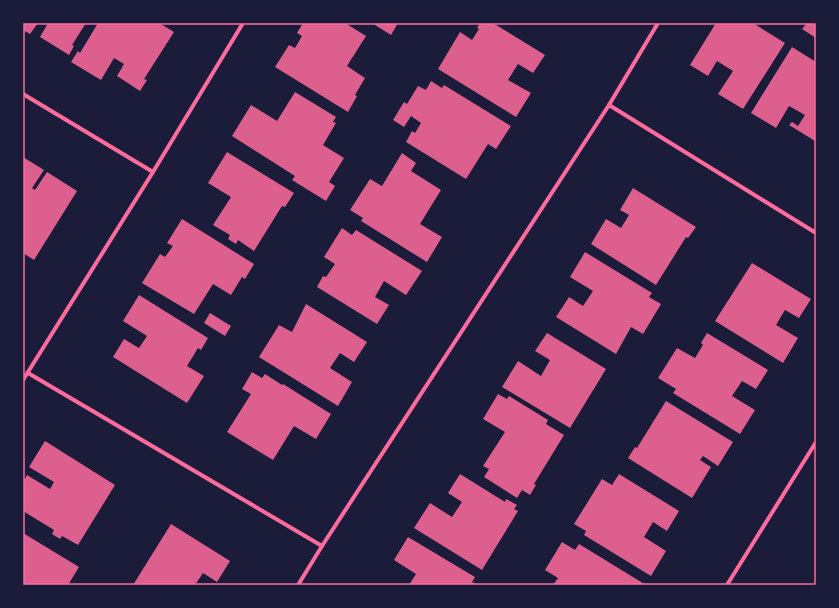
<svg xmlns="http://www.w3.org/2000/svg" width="839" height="608" viewBox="0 0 839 608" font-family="Mulish,sans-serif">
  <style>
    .building { fill: #dd5f8e }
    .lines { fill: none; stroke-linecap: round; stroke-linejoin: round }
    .minor { stroke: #ff6b9d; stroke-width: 4 }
    .neatline { fill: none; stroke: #ff6b9d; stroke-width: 1.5 }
  </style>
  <rect width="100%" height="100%" fill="#1b1b3a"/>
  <g class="building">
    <path d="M 23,23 L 38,23 L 30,34 L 23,30 Z"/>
    <path d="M 48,23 L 86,23 L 72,45 L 74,46 L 69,55 L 40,37 Z"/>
    <path d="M 98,23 L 159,23 L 174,32 L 144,79 L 147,80 L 140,91 L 117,76 L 124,64 L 114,58 L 101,80 L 71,62 L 78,51 L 80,53 Z"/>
    <path d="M 303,23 L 345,23 L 366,36 L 347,66 L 365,78 L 355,95 L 357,96 L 348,112 L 275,67 L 289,45 L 295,48 L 302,36 L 297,33 Z"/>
    <path d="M 372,23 L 398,23 L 391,35 Z"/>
    <path d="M 480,23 L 493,23 L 545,55 L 533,73 L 518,64 L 508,80 L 531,93 L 516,117 L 438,69 L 460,32 L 472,40 L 479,29 L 477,28 Z"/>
    <path d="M 716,23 L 753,23 L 785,43 L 743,109 L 718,94 L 733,71 L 717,61 L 708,76 L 690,65 Z"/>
    <path d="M 807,23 L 816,23 L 816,38 L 802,29 Z"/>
    <path d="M 792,47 L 816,62 L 815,141 L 789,125 L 792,122 L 798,126 L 805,115 L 789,106 L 776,128 L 751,113 Z"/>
    <path d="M 431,81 L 442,88 L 444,85 L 511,126 L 496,149 L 488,144 L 466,179 L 406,142 L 412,131 L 415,133 L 421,123 L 411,116 L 404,127 L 393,120 L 404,102 L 407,104 L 418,86 L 426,90 Z"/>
    <path d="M 295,92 L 336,117 L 333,122 L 336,123 L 323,145 L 344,158 L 329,182 L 335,186 L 326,201 L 292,180 L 295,176 L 232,136 L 251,105 L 277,121 Z"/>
    <path d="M 227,152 L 294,193 L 285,207 L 282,206 L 254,251 L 238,240 L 236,244 L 228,239 L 230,235 L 213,225 L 231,197 L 208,183 Z"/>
    <path d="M 402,153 L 416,163 L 411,171 L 441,190 L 420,224 L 442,237 L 427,262 L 361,221 L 363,218 L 350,210 L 370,179 L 382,186 Z"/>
    <path d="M 23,157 L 44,170 L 32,188 L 35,190 L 47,172 L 77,191 L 34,260 L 23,253 Z"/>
    <path d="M 633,188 L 696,227 L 688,238 L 686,237 L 656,285 L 591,244 L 606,219 L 621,228 L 629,215 L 620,210 Z"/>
    <path d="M 182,219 L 254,264 L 245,279 L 242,277 L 231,295 L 213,284 L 194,314 L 142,283 L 160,254 L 165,257 L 173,246 L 167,243 Z"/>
    <path d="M 342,228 L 352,235 L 356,230 L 422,271 L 406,295 L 384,281 L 375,297 L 389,305 L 377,324 L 317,287 L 323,276 L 326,277 L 335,264 L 324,257 Z"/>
    <path d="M 585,252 L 652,293 L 649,297 L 661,304 L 643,334 L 631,327 L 616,354 L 556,317 L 569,297 L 583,306 L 593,291 L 570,277 Z"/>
    <path d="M 752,263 L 811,299 L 799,318 L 785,310 L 776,325 L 798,338 L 783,363 L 715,321 Z"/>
    <path d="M 139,295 L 208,338 L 201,350 L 198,348 L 187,366 L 204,376 L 187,403 L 113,357 L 124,339 L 139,348 L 147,336 L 123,321 Z"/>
    <path d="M 306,304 L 367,342 L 354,362 L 340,353 L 330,368 L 352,382 L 338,406 L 259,357 L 279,325 L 292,332 Z"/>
    <path d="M 210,313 L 231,326 L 225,336 L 204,323 Z"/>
    <path d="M 547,333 L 606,369 L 570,428 L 502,387 L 518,361 L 541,376 L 550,360 L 535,351 Z"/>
    <path d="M 707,333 L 768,370 L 756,389 L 742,381 L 732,396 L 755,410 L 740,434 L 673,393 L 676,389 L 658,378 L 677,348 L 695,358 L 703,345 L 701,343 Z"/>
    <path d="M 252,372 L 262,378 L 265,374 L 282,385 L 283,384 L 331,414 L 316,439 L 294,426 L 273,460 L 227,432 L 251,394 L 242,389 Z"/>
    <path d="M 498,394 L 507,399 L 509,396 L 548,420 L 546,424 L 564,435 L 534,484 L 536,485 L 530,495 L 522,490 L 517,498 L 484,477 L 489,469 L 483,466 L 505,432 L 483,419 Z"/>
    <path d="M 666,401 L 733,442 L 718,466 L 703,456 L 700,460 L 711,467 L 692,498 L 628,458 L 635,447 L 637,448 Z"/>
    <path d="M 45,441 L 115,485 L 78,545 L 62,536 L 60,539 L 52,534 L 54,530 L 23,511 L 23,482 L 27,475 L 50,489 L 54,482 L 29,467 Z"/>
    <path d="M 460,474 L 505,502 L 506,499 L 517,505 L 514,509 L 518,511 L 482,570 L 414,528 L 430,503 L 452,517 L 462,502 L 448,493 Z"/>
    <path d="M 619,474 L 679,511 L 667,531 L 653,522 L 644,537 L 666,551 L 651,576 L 584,535 L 586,531 L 574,524 L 602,479 L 612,485 Z"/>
    <path d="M 171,524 L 230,561 L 217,582 L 203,573 L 195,585 L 133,585 Z"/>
    <path d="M 23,533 L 79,567 L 68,585 L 23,585 Z"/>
    <path d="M 408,537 L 475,577 L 472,582 L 478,585 L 409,585 L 416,574 L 394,560 Z"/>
    <path d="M 562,542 L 575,550 L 579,544 L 646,585 L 553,585 L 558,578 L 545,570 Z"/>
  </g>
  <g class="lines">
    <g class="minor">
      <path d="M 23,94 L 153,172"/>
      <path d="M 609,105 L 816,233"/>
      <path d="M 28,373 L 322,546"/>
      <path d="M 23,380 L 153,172 L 243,23"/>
      <path d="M 298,585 L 322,546 L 609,105 L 658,23"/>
      <path d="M 727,585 L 816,442"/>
    </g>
  </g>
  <rect width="839" height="608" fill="none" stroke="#1b1b3a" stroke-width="48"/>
  <rect x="24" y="24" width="791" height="560" class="neatline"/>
</svg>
